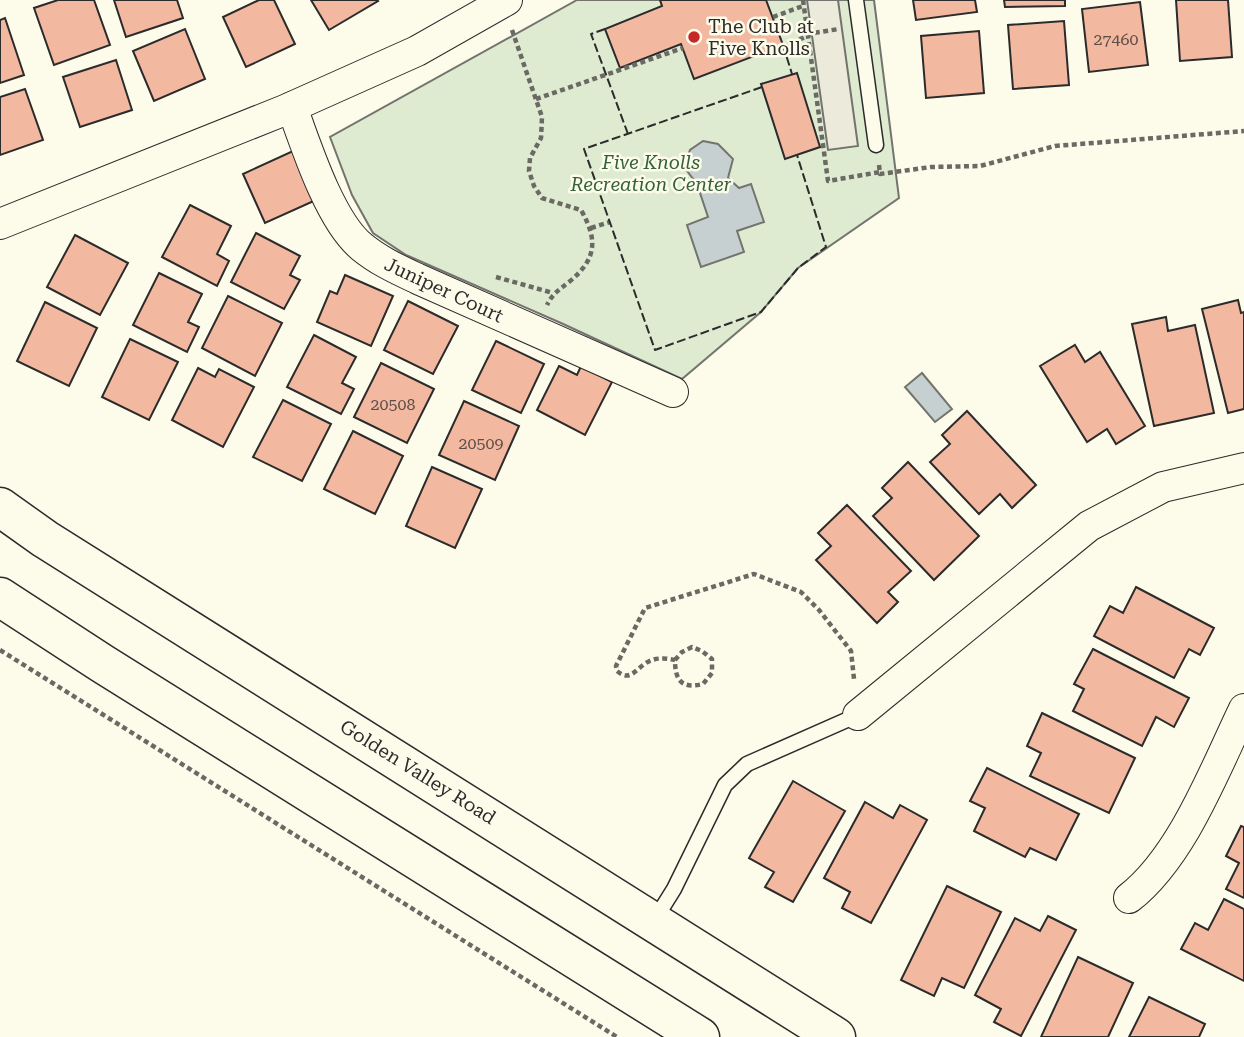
<svg xmlns="http://www.w3.org/2000/svg" width="1244" height="1037" viewBox="0 0 1244 1037" font-family="'Roboto Serif',serif">
  <style>
    .green { fill: #deebd1; stroke: #74746e; stroke-width: 2 }
    .parking { fill: #eceadb; stroke: #74746e; stroke-width: 2 }
    .water { fill: #c7d0d0; stroke: #74746e; stroke-width: 2 }
    .building { fill: #f2b8a0; stroke: #2b2b2b; stroke-width: 2 }
    .lines { fill: none; stroke-linecap: round; stroke-linejoin: round }
    .service-casing { stroke: #2b2b2b; stroke-width: 17 }
    .minor-casing { stroke: #2b2b2b; stroke-width: 32 }
    .secondary-casing { stroke: #2b2b2b; stroke-width: 41 }
    .path { stroke: #6a6964; stroke-width: 4.5; stroke-dasharray: 5 3.5; stroke-linecap: butt }
    .service { stroke: #fdfbea; stroke-width: 14 }
    .minor { stroke: #fdfbea; stroke-width: 30 }
    .secondary { stroke: #fdfbea; stroke-width: 38 }
    .fence { stroke: #2b2b2b; stroke-width: 2; stroke-dasharray: 9 3.5; stroke-linecap: butt }
    .poi-dot { fill: #c62828; stroke: #fdfbea; stroke-width: 2.5 }
    .labels { text-anchor: middle; dominant-baseline: central; stroke-width: 5; stroke-linejoin: round; paint-order: stroke }
    .number-label { font-size: 16px; fill: #5d4e48 }
    .poi-label { font-size: 19px; fill: #2b2b2b; stroke: #fdfbea; text-anchor: start }
    .park-label { font-size: 19px; font-style: italic; fill: #34623c; stroke: #fdfbea }
    .street-label { font-size: 19px; fill: #2b2b2b; stroke: #fdfbea }
  </style>
  <rect width="100%" height="100%" fill="#fdfbea"/>
  <path class="green" d="M 577,0 L 874,0 L 899,198 L 798,268 L 761,312 L 682,379 L 561,323 L 406,255 L 373,233 L 352,195 L 330,137 Z"/>
  <path class="parking" d="M 807,0 L 838,0 L 858,146 L 828,150 Z"/>
  <g class="water">
    <path d="M 703,141 L 718,144 L 733,159 L 728,178 L 739,188 L 751,184 L 764,222 L 737,231 L 744,252 L 701,267 L 687,225 L 708,217 L 697,184 L 684,167 L 690,150 Z"/>
    <path d="M 922,373 L 952,409 L 935,422 L 905,387 Z"/>
  </g>
  <g class="building">
    <path d="M 58,0 L 94,0 L 110,45 L 54,65 L 34,8 Z"/>
    <path d="M 114,0 L 177,0 L 183,18 L 126,37 Z"/>
    <path d="M 259,0 L 274,0 L 295,44 L 246,67 L 223,17 Z"/>
    <path d="M 311,0 L 377,0 L 378,1 L 329,30 Z"/>
    <path d="M 660,0 L 766,0 L 783,45 L 694,79 L 681,44 L 620,68 L 605,29 L 662,6 Z"/>
    <path d="M 913,0 L 975,0 L 977,12 L 916,20 Z"/>
    <path d="M 1004,0 L 1065,0 L 1065,6 L 1005,7 Z"/>
    <path d="M 1176,0 L 1228,0 L 1232,57 L 1180,61 Z"/>
    <path d="M 1140,2 L 1148,65 L 1089,72 L 1082,9 Z"/>
    <path d="M 5,18 L 24,75 L 0,83 L 0,20 Z"/>
    <path d="M 1064,21 L 1069,85 L 1013,89 L 1008,25 Z"/>
    <path d="M 185,29 L 205,79 L 154,101 L 133,51 Z"/>
    <path d="M 979,31 L 984,93 L 926,98 L 921,36 Z"/>
    <path d="M 116,60 L 132,110 L 80,127 L 63,77 Z"/>
    <path d="M 797,73 L 820,147 L 785,159 L 761,84 Z"/>
    <path d="M 25,89 L 43,140 L 0,155 L 0,97 Z"/>
    <path d="M 293,151 L 316,200 L 265,223 L 243,174 Z"/>
    <path d="M 190,205 L 231,226 L 217,254 L 229,261 L 217,286 L 162,257 Z"/>
    <path d="M 256,233 L 300,256 L 290,275 L 300,280 L 284,309 L 231,282 Z"/>
    <path d="M 75,235 L 128,263 L 100,315 L 47,287 Z"/>
    <path d="M 159,273 L 202,294 L 188,322 L 199,327 L 187,352 L 133,325 Z"/>
    <path d="M 345,275 L 393,296 L 371,346 L 317,322 L 330,291 L 337,294 Z"/>
    <path d="M 228,296 L 282,323 L 255,376 L 202,348 Z"/>
    <path d="M 1238,300 L 1241,313 L 1244,312 L 1244,409 L 1228,413 L 1202,309 Z"/>
    <path d="M 408,301 L 458,326 L 433,374 L 384,350 Z"/>
    <path d="M 45,302 L 97,328 L 69,386 L 17,361 Z"/>
    <path d="M 1166,317 L 1168,331 L 1195,325 L 1214,413 L 1154,426 L 1132,324 Z"/>
    <path d="M 314,335 L 356,357 L 342,383 L 354,389 L 341,414 L 287,387 Z"/>
    <path d="M 130,339 L 178,362 L 149,420 L 102,397 Z"/>
    <path d="M 496,341 L 544,364 L 521,413 L 472,390 Z"/>
    <path d="M 1075,345 L 1085,362 L 1100,352 L 1145,426 L 1116,444 L 1107,429 L 1087,442 L 1040,366 Z"/>
    <path d="M 381,363 L 434,389 L 407,443 L 354,417 Z"/>
    <path d="M 559,366 L 577,375 L 581,366 L 612,382 L 585,435 L 537,410 Z"/>
    <path d="M 198,368 L 215,377 L 219,369 L 254,387 L 223,447 L 172,420 Z"/>
    <path d="M 283,400 L 331,424 L 302,481 L 253,457 Z"/>
    <path d="M 464,401 L 519,426 L 495,480 L 439,455 Z"/>
    <path d="M 967,411 L 1036,485 L 1012,508 L 1000,494 L 979,514 L 930,462 L 950,444 L 942,435 Z"/>
    <path d="M 353,431 L 403,456 L 375,514 L 324,489 Z"/>
    <path d="M 908,462 L 979,536 L 934,580 L 873,516 L 892,498 L 882,488 Z"/>
    <path d="M 432,467 L 482,489 L 455,548 L 406,526 Z"/>
    <path d="M 847,505 L 911,571 L 888,592 L 898,602 L 877,623 L 816,560 L 831,546 L 818,533 Z"/>
    <path d="M 1136,587 L 1214,628 L 1200,655 L 1189,649 L 1174,678 L 1094,636 L 1110,606 L 1123,613 Z"/>
    <path d="M 1093,649 L 1189,698 L 1174,727 L 1156,717 L 1142,746 L 1073,711 L 1084,689 L 1074,684 Z"/>
    <path d="M 1042,713 L 1135,758 L 1109,813 L 1030,776 L 1041,753 L 1027,746 Z"/>
    <path d="M 987,768 L 1079,814 L 1056,860 L 1030,848 L 1025,857 L 974,831 L 985,808 L 970,801 Z"/>
    <path d="M 793,781 L 845,811 L 793,902 L 765,887 L 774,872 L 749,858 Z"/>
    <path d="M 865,802 L 893,818 L 900,805 L 927,820 L 871,923 L 842,908 L 850,892 L 824,878 Z"/>
    <path d="M 1241,826 L 1244,827 L 1244,898 L 1226,889 L 1239,863 L 1226,856 Z"/>
    <path d="M 947,886 L 1001,912 L 964,988 L 942,978 L 934,996 L 901,980 Z"/>
    <path d="M 1224,899 L 1244,909 L 1244,981 L 1181,949 L 1195,923 L 1208,930 Z"/>
    <path d="M 1048,916 L 1076,930 L 1021,1036 L 994,1022 L 1001,1009 L 975,995 L 1015,918 L 1040,931 Z"/>
    <path d="M 1078,957 L 1133,983 L 1108,1037 L 1041,1037 Z"/>
    <path d="M 1149,997 L 1205,1024 L 1199,1037 L 1129,1037 Z"/>
  </g>
  <g class="lines">
    <defs>
      <g id="service">
        <path d="M 856,0 L 876,145"/>
        <path d="M 654,921 L 674,889 L 725,785 L 747,764 L 858,715"/>
      </g>
      <g id="minor">
        <path d="M 292,107 C 306,146 330,221 362,247 C 379,261 399,270 418,279 L 673,392"/>
        <path d="M 0,224 L 285,110 L 417,51 L 507,0"/>
        <path d="M 858,715 L 1089,526 L 1163,487 L 1244,468"/>
        <path d="M 1129,898 C 1182,857 1215,769 1244,709"/>
      </g>
      <g id="secondary">
        <path d="M 0,507 L 45,539 L 836,1037"/>
        <path d="M 0,597 L 103,664 L 700,1037"/>
      </g>
    </defs>
    <use href="#service" class="service-casing"/>
    <use href="#minor" class="minor-casing"/>
    <use href="#secondary" class="secondary-casing"/>
    <g class="path">
      <path d="M 803,0 L 828,181 L 880,172"/>
      <path d="M 773,17 L 803,6"/>
      <path d="M 512,30 L 542,117 L 541,138 L 530,158 L 529,171 L 534,186 L 542,198 L 581,210 C 598,240 597,259 569,282 C 559,290 553,293 547,305"/>
      <path d="M 784,47 L 813,33 L 839,29"/>
      <path d="M 536,99 L 683,48"/>
      <path d="M 879,165 L 880,174 L 931,167 L 980,166 L 1055,146 L 1244,131"/>
      <path d="M 591,228 L 610,222"/>
      <path d="M 496,277 L 553,293"/>
      <path d="M 0,650 L 617,1037"/>
      <path d="M 675,660 L 682,652 L 692,647 L 702,651 L 712,659 L 712,673 L 703,684 C 682,689 675,681 675,660 C 666,658 655,657 646,663 C 635,670 630,682 617,671 L 616,666 L 645,608 L 754,574 L 801,592 L 819,610 L 851,651 L 854,679"/>
    </g>
    <use href="#service" class="service"/>
    <use href="#minor" class="minor"/>
    <use href="#secondary" class="secondary"/>
    <g class="fence">
      <path d="M 605,29 L 591,34 L 628,134"/>
      <path d="M 783,45 L 792,74"/>
      <path d="M 762,87 L 584,149 L 655,350 L 761,312 L 798,268 L 826,247 L 797,155"/>
    </g>
  </g>
  <circle class="poi-dot" cx="694" cy="37" r="7"/>
  <g class="labels">
    <g class="number-label">
      <text x="1116" y="39">27460</text>
      <text x="393" y="404">20508</text>
      <text x="481" y="443">20509</text>
    </g>
    <g class="poi-label">
      <text x="708" y="26">The Club at<tspan x="708" dy="22">Five Knolls</tspan></text>
    </g>
    <g class="park-label">
      <text x="651" y="162">Five Knolls<tspan x="651" dy="22">Recreation Center</tspan></text>
    </g>
    <g class="street-label">
      <text transform="translate(444 290) rotate(25)">Juniper Court</text>
      <text transform="translate(418 772) rotate(32)">Golden Valley Road</text>
    </g>
  </g>
</svg>
